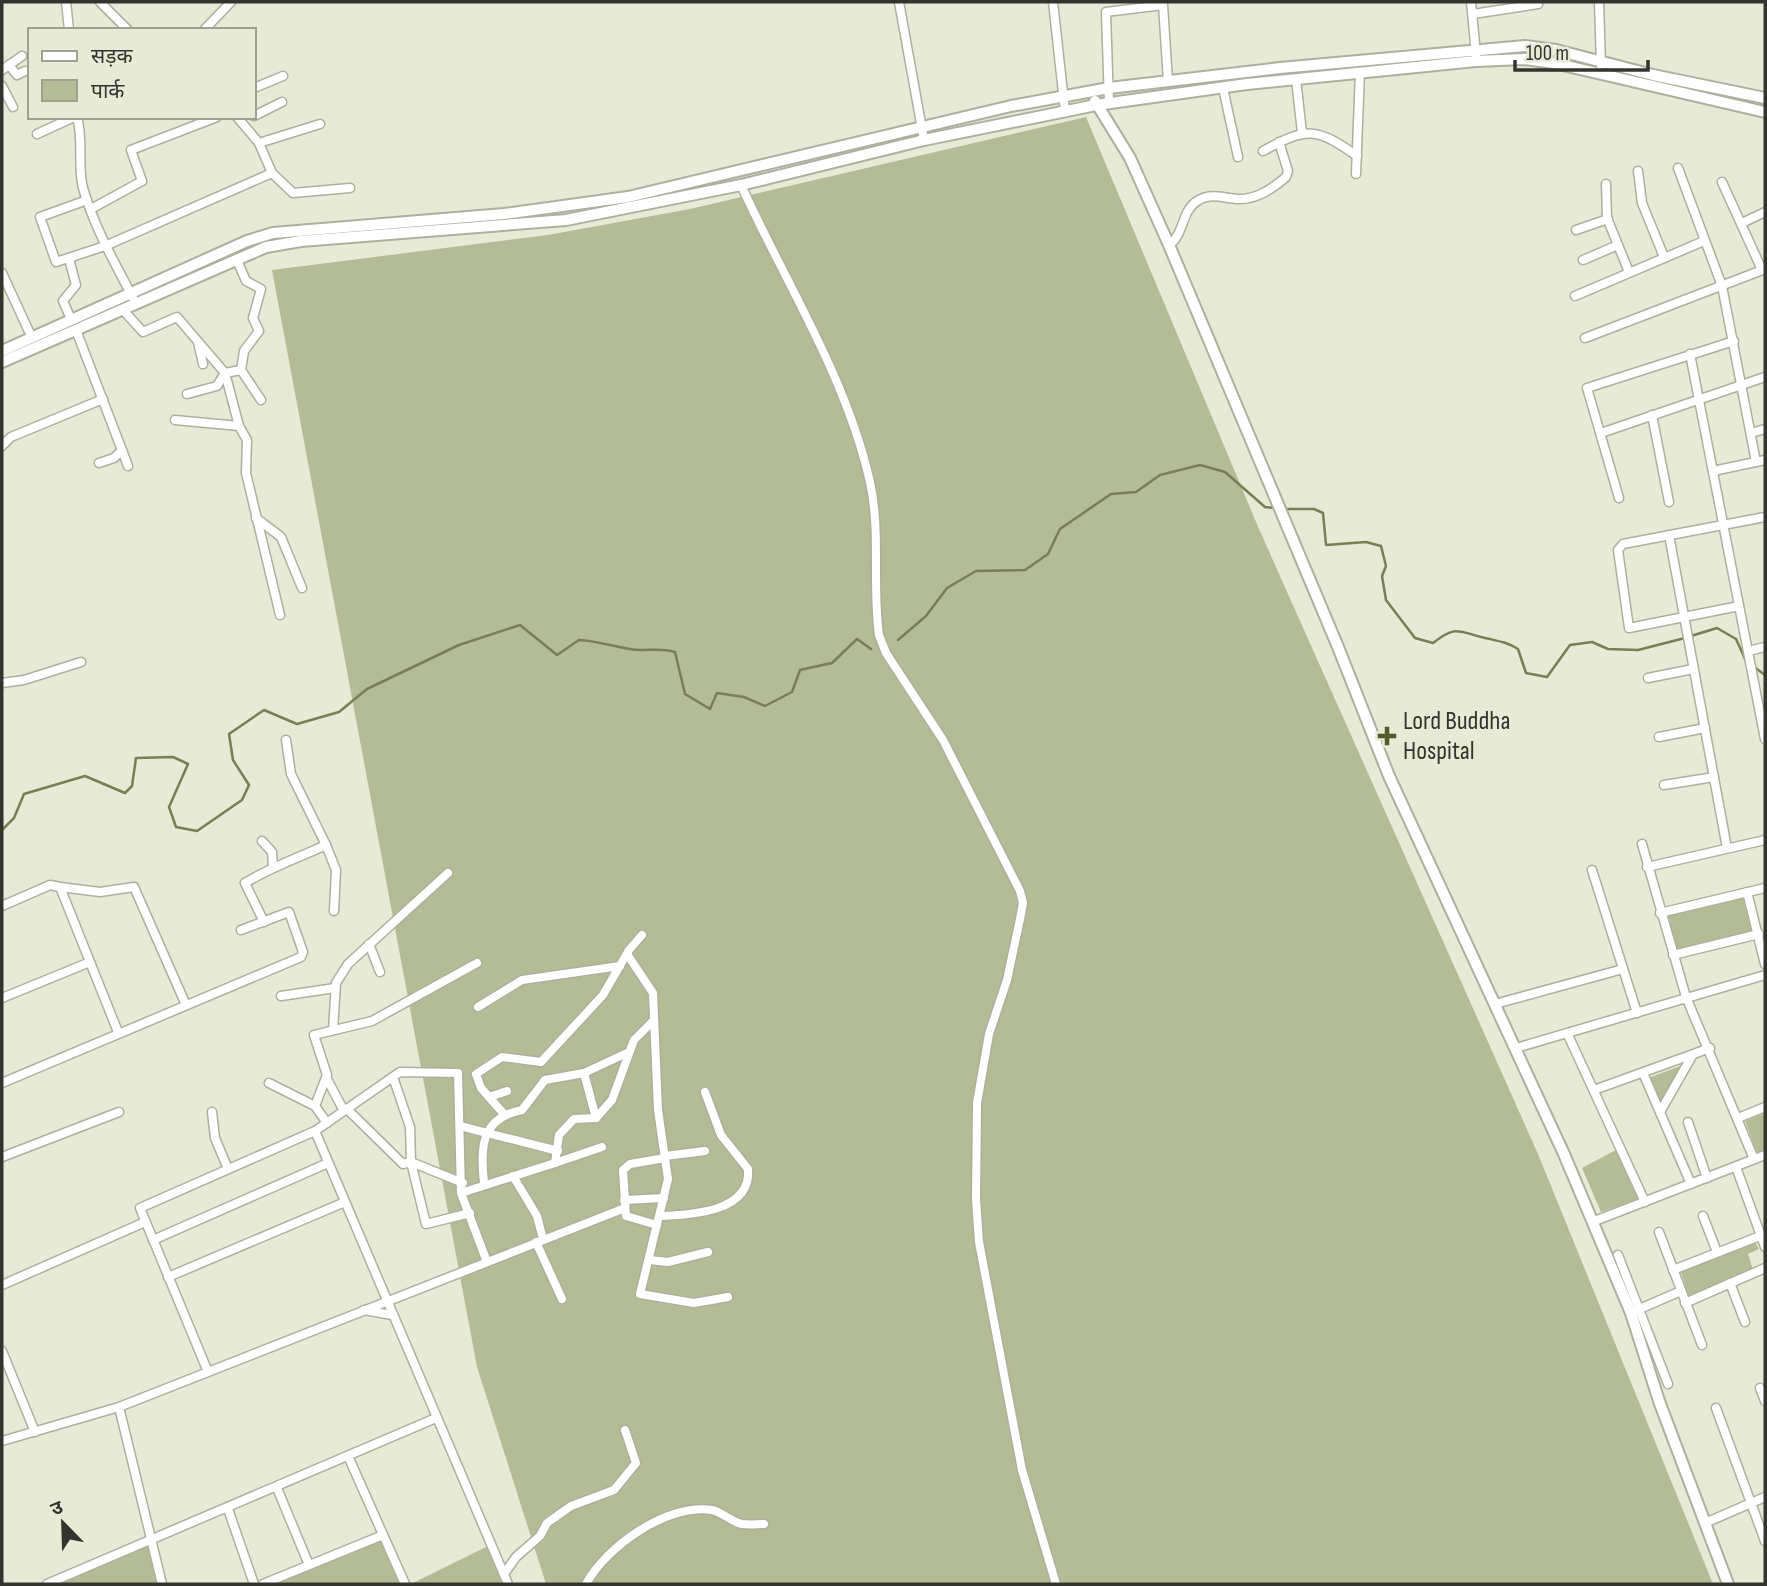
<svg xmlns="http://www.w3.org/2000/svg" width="1767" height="1586" viewBox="0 0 1767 1586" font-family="'Sofia Sans Condensed','Noto Sans Devanagari',sans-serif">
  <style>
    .green { fill: #b4bc96 }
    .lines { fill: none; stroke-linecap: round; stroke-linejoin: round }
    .stream { stroke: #777f53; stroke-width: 2.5 }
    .minor-casing { stroke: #acb09d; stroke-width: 11 }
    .tertiary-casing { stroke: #acb09d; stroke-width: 14 }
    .minor { stroke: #fff; stroke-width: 8 }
    .tertiary { stroke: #fff; stroke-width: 10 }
    .poi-dot { fill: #535b29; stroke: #e6ead6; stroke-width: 2.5 }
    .labels { text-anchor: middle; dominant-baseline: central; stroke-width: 6; stroke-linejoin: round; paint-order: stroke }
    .poi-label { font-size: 26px; fill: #33342d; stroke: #e6ead6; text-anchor: start }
  </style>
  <rect width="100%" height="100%" fill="#e6ead6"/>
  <g class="green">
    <path d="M 1086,117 L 1259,529 L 1538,1154 L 1713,1584 L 546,1584 L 477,1367 L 272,270 L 548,235 L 690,209 Z"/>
    <path d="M 1743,898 L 1752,932 L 1678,950 L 1665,916 Z"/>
    <path d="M 1686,1064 L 1660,1106 L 1648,1078 Z"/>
    <path d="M 1765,1113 L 1765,1151 L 1757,1153 L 1745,1121 Z"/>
    <path d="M 1616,1150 L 1638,1199 L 1601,1212 L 1582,1168 Z"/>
    <path d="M 1754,1241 L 1759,1249 L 1748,1254 L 1753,1270 L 1689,1297 L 1681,1272 Z"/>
    <path d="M 381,1537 L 401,1584 L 275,1584 Z"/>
    <path d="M 148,1546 L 158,1584 L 56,1584 Z"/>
    <path d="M 488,1546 L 504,1584 L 411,1584 Z"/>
  </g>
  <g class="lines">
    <g class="stream">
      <path d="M 1283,509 L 1314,509 L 1323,513 L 1326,545 L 1366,542 L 1381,546 L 1386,566 L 1382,576 L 1386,600 L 1415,638 L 1433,643 C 1457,624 1459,632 1485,638 C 1498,641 1507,642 1518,649 L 1526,673 L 1547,677 L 1570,645 L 1592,642 L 1608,649 L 1638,650 L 1685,638"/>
      <path d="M 1691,636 L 1717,628 L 1736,639 L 1746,661"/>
      <path d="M 898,640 L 926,616 L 947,588 L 976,571 L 1025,570 L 1048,554 L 1060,529 L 1111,494 L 1136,492 L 1160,475 L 1200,465 L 1225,472 L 1265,507 L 1276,508"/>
      <path d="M 1754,667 L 1765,675"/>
      <path d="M 2,830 L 14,818 L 24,794 L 85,776 L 125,793 L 132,786 L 136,758 L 173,757 L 188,764 L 169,807 L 176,827 L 197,831 L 242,800 L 249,785 L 233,760 L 229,734 L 264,710 L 297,724 L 339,712 L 367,689 L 459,645 L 520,625 L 557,655 L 579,640 C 597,641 612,646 630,649 C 645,652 659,647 675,652 L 685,694 L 710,709 L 717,693 L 744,697 L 765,706 L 792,692 L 800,670 L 832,663 L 857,639 L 871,649"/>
    </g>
    <defs>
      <g id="minor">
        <path d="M 66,2 L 69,30"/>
        <path d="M 100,2 L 128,30"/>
        <path d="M 899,2 L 924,140"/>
        <path d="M 1053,2 L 1065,111"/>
        <path d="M 1471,2 L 1476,54"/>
        <path d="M 1599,2 L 1601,66"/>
        <path d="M 1473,14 L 1538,4 L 1537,2"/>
        <path d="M 204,30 L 231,2"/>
        <path d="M 9,65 L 17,75 L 25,71"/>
        <path d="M 2,70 L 22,56"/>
        <path d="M 1296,79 L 1302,133"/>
        <path d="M 2,86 L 13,107"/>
        <path d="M 254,88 L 283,76"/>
        <path d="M 1223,88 L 1238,157"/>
        <path d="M 1109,103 L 1106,12 L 1163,5 L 1168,81"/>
        <path d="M 254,116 L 282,102"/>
        <path d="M 77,117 C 84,140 77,165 83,188 C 94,227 115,263 133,298"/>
        <path d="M 237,117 L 259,143 L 272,173 L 293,193 L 350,188"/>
        <path d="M 37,134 L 74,117"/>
        <path d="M 259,143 L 320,124"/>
        <path d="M 1263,151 C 1307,127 1316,127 1357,156"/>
        <path d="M 1678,168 L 1722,286 L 1756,462"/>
        <path d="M 1638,171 L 1642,203 L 1664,257"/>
        <path d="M 1356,174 L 1360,72"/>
        <path d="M 1722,182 L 1762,270"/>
        <path d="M 1606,184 L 1607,218 L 1629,272"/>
        <path d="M 741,185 C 786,284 846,376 870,482 C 881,532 872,585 879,635 L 886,653 L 943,740 L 1020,891 L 1023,903 L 1020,919 L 1007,980 L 989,1034 L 977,1103 L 976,1199 L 979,1242 L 1022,1470 L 1056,1584"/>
        <path d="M 87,200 L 40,217 L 56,262 L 105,246 L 272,173"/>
        <path d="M 91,209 L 142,181 L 131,150 L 217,117"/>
        <path d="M 1742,223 L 1765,212"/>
        <path d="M 1576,230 L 1608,219"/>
        <path d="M 1169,245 C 1185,234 1181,209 1199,200 C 1211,193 1224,198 1237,199 C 1256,200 1272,189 1286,177 L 1288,171 L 1279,142"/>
        <path d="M 69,259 L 76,285 L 63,301 L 71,319"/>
        <path d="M 237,260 L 246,281 L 261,289 L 253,318 L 259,331 L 244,351 L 241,370 L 261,400"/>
        <path d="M 1583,260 L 1618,245"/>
        <path d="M 2,273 L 32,338"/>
        <path d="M 1575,296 L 1704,241"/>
        <path d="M 123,310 L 143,332 L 177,317 L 225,373 L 239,426 L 247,440 L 246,473 L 280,615"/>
        <path d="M 76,330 L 128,466"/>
        <path d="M 1585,338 L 1765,269"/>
        <path d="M 198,342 L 203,364"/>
        <path d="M 1690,354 L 1765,739"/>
        <path d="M 187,394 L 217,386 L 225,373 L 241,370"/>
        <path d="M 1652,415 L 1669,502"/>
        <path d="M 175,420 L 239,426"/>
        <path d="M 1601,433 L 1765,377"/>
        <path d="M 1751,433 L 1765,429"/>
        <path d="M 2,446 L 11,437 L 103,399"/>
        <path d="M 99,463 L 114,458 L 122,450"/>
        <path d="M 1713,471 L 1765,460"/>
        <path d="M 1619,498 L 1587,388 L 1734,341"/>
        <path d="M 256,518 L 281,537 L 302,588"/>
        <path d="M 1669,535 L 1727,848"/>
        <path d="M 1739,606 L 1629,628 L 1618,550 L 1623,544 L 1765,517"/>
        <path d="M 1748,651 L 1765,647"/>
        <path d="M 1648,678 L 1693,669"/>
        <path d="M 2,683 L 24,680 L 81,662"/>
        <path d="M 1659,737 L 1705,728"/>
        <path d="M 286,740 L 291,774 L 326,845"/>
        <path d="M 1664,785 L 1714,777"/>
        <path d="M 262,841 L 272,852 L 273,866"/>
        <path d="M 1642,844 L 1686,997 L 1754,1159"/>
        <path d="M 1647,867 L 1765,840"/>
        <path d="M 1592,870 L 1637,1013"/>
        <path d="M 60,887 L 100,892 L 134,887 L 186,1005"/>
        <path d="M 1747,892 L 1765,964"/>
        <path d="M 2,906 L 50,885 L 60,887 L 118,1032"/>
        <path d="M 1660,913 L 1765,888"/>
        <path d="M 264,922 L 245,883 C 271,867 298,858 326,845 L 336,870 L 334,911"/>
        <path d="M 369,944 L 380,972"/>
        <path d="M 627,954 L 653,993 L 658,1110 L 668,1179 L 640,1294 L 694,1303 L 728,1297"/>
        <path d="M 1673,955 L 1759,934"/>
        <path d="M 281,996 L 335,988"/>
        <path d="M 2,998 L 90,962"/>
        <path d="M 1495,1004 L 1623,969"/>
        <path d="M 478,1007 L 522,980 L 620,966"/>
        <path d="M 333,1030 L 336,983 L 348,964 L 448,873"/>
        <path d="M 1568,1035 L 1645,1202"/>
        <path d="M 1516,1048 L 1765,975"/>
        <path d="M 1643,1073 L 1691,1184"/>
        <path d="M 393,1077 L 410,1127 L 411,1162 L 426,1224 L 470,1213"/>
        <path d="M 327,1079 L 344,1111"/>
        <path d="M 2,1083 L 301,957 L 303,952 L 289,912 L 241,930"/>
        <path d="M 269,1083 L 315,1106 L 327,1123"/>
        <path d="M 1594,1090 L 1710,1048"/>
        <path d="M 489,1097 L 507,1091"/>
        <path d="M 315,1106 L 327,1075 L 314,1035 L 372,1021 L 477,963"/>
        <path d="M 347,1109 L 403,1164 L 411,1162 L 463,1183"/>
        <path d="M 212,1112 L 215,1138 L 228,1169"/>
        <path d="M 1660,1112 L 1692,1056"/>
        <path d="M 504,1114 L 481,1088 L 476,1074 L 502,1057 L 541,1062 L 603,995 L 629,950 L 642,935"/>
        <path d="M 596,1118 L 612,1100 L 634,1040 L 654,1020"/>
        <path d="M 1738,1118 L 1765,1107"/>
        <path d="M 1688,1122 L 1707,1178"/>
        <path d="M 460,1126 L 558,1151"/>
        <path d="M 315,1131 L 508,1584"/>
        <path d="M 665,1156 L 705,1151"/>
        <path d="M 2,1157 L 119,1112"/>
        <path d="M 555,1163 L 602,1147"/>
        <path d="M 1736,1167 L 1765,1247"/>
        <path d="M 513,1176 L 537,1216 L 543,1239"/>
        <path d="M 484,1183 C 480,1147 481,1118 522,1110 L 545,1080 L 584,1073 L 629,1052"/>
        <path d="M 461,1193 L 555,1163 L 559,1135 L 574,1119 L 596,1118 L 584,1073"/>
        <path d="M 624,1200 L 664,1198"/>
        <path d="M 660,1216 C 691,1215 752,1212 748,1169 L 721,1135 L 705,1092"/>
        <path d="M 1703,1216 L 1717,1252"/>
        <path d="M 1592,1222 L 1765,1155"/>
        <path d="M 657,1225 L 626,1216 L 623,1170 L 630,1164 L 665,1158"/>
        <path d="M 1659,1232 L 1702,1345"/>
        <path d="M 153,1240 L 328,1163"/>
        <path d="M 536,1242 L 562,1299"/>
        <path d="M 1618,1255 L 1668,1384"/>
        <path d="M 649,1260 L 668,1262 L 708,1252"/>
        <path d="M 1673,1270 L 1760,1236"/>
        <path d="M 168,1277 L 345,1202"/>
        <path d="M 1730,1283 L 1745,1322"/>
        <path d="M 2,1285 L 145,1222"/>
        <path d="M 1685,1303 L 1765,1268"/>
        <path d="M 364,1310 L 392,1315"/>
        <path d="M 1637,1310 L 1681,1291"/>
        <path d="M 2,1351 L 35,1432"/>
        <path d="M 208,1372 L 140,1208 L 315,1131 L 400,1072 L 458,1073 L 461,1193 L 487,1262"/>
        <path d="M 1760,1388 L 1765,1401"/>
        <path d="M 119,1407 L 162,1584"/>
        <path d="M 1716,1408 L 1765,1541"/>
        <path d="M 2,1441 L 119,1407 L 625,1208"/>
        <path d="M 348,1456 L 405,1584"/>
        <path d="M 277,1488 L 309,1565"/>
        <path d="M 228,1509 L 254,1584"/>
        <path d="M 1705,1523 L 1765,1497"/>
        <path d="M 504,1574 L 516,1557 L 540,1536 L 547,1523 L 571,1506 L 614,1490 L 636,1463 L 625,1430"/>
        <path d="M 47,1584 L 436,1418"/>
        <path d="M 263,1584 L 383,1535"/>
        <path d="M 586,1584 C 606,1547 667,1503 712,1510 C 722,1512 731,1522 742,1524 C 749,1525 757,1524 764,1524"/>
      </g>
      <g id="tertiary">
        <path d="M 1095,101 L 1130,158 L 1169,245 L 1338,647 L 1389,776 L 1564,1154 L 1631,1313 L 1659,1401 L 1728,1584"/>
        <path d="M 2,351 L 247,241 L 273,233 L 504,214 L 628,197 L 1011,106 L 1109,88 L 1280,68 L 1525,46 L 1556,50 L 1653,75 L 1765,98"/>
        <path d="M 2,362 L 266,247 L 301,241 L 566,220 L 741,185 L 924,140 L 1096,105 L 1247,84 L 1476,61 L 1524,59 L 1554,63 L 1765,112"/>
      </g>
    </defs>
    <use href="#minor" class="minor-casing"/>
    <use href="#tertiary" class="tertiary-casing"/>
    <use href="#minor" class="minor"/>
    <use href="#tertiary" class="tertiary"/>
  </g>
  <path class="poi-dot" d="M1383.5 725.5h7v7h7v7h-7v7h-7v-7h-7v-7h7z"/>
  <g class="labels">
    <g class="poi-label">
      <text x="1403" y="721">Lord Buddha<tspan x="1403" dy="30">Hospital</tspan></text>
    </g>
  </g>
  <rect width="1767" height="1586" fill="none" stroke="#33342d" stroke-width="7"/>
  <rect x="28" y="28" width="228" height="91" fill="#e6ead6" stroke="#9ea192" stroke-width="2"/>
  <rect x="42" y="51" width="35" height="10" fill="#ffffff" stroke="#9ea192" stroke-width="2"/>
  <text x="91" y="63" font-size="21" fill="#33342d">सड़क</text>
  <rect x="42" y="80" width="35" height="21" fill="#b4bc96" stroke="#9ea192" stroke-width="2"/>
  <text x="91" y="98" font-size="21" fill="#33342d">पार्क</text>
  <g transform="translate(63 1523) rotate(337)" stroke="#e6ead6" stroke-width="5" paint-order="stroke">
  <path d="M0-5L12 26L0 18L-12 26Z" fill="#33342d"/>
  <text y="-10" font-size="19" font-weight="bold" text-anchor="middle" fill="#33342d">उ</text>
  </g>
  <path d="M1515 60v10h133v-10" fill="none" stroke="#33342d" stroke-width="3.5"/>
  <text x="1526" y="60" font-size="21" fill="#33342d" stroke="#e6ead6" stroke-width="5" paint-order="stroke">100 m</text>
</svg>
